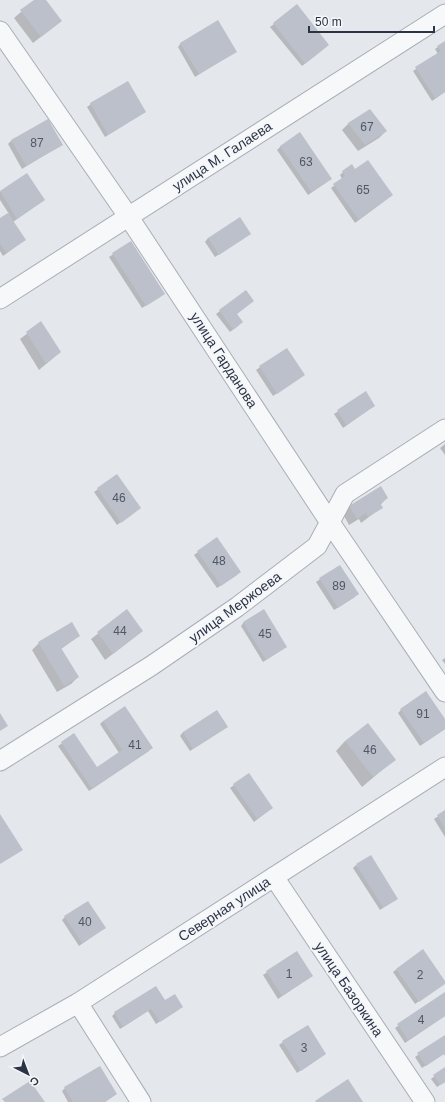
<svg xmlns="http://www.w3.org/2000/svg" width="445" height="1102" viewBox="0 0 445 1102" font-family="Helvetica,sans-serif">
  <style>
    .shadow { fill: #0003 }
    .building { fill: #bbc0ca }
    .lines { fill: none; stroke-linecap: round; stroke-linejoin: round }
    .minor-casing { stroke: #a9aeb7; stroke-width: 21 }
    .minor { stroke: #f7f8fa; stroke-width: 19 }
    .labels { text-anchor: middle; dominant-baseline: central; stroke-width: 4; stroke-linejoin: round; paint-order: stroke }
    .number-label { font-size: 12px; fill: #4f5766 }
    .street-label { font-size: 14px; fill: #2b3445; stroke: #f4f6f9 }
  </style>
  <rect width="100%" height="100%" fill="#e4e7ec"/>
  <g class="shadow">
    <path d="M 35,0 L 45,0 L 61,21 L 33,43 L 14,18 Z"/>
    <path d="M 274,24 L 324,48 L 302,66 L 270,27 Z"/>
    <path d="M 445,42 L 445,92 L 432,101 L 413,71 L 438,54 L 435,49 Z"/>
    <path d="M 181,43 L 235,52 L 195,77 L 178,47 Z"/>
    <path d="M 91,104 L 145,112 L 105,137 L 87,107 Z"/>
    <path d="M 349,123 L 386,131 L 379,138 L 358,151 L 342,130 Z"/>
    <path d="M 11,141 L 61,145 L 22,169 L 8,144 Z"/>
    <path d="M 281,146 L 327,182 L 308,195 L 277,150 Z"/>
    <path d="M 355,170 L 392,195 L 355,223 L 331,188 L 342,179 L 340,175 L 343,172 Z"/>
    <path d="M 27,174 L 44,200 L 13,222 L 25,240 L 3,256 L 0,251 L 0,219 L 9,214 L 0,200 L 0,192 Z"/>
    <path d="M 250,234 L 215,257 L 205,242 L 208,238 Z"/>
    <path d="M 130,243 L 160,297 L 142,308 L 109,257 Z"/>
    <path d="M 220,311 L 236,314 L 239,325 L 230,332 L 216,314 Z"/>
    <path d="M 41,323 L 53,358 L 39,370 L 20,339 Z"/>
    <path d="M 286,349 L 304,375 L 273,396 L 256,370 Z"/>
    <path d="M 365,393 L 374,406 L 343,428 L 334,414 Z"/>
    <path d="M 445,444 L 445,455 L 440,448 Z"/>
    <path d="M 117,475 L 136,511 L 117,525 L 94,492 Z"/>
    <path d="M 380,488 L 387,498 L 380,505 L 382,507 L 361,523 L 359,519 L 349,525 L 343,514 L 349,507 Z"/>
    <path d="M 217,538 L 237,575 L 217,588 L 194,555 Z"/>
    <path d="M 339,566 L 355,597 L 334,610 L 316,582 Z"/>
    <path d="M 127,611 L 142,631 L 105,660 L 91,639 Z"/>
    <path d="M 244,622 L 286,647 L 263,662 L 241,626 Z"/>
    <path d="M 79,636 L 61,649 L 78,677 L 71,684 L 57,692 L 32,650 L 39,643 Z"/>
    <path d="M 445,658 L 445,664 L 442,660 Z"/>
    <path d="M 401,710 L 445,721 L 445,729 L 420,746 L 398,713 Z"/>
    <path d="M 103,721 L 149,751 L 89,791 L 58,746 L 74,735 L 97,768 L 119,753 L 100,724 Z"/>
    <path d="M 227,727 L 190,751 L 180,736 L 183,732 Z"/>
    <path d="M 345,741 L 394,760 L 362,787 L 336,751 Z"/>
    <path d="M 234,785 L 272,808 L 254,822 L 230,788 Z"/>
    <path d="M 445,812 L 445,837 L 434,819 Z"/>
    <path d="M 356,865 L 397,898 L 380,910 L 353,868 Z"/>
    <path d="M 65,917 L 105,928 L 79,946 L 62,920 Z"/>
    <path d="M 296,953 L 312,976 L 278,999 L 263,975 Z"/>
    <path d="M 397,969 L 445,982 L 445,983 L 415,1004 L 393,972 Z"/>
    <path d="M 445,993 L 445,1016 L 405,1043 L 395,1028 Z"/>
    <path d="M 165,1002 L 178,1010 L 156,1024 L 148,1011 L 120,1029 L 112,1016 L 115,1013 Z"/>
    <path d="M 445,1036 L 445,1056 L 444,1054 L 422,1068 L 415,1057 Z"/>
    <path d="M 283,1042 L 325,1054 L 297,1073 L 279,1045 Z"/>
    <path d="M 445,1068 L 445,1082 L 437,1087 L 431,1079 Z"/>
    <path d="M 65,1088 L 116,1094 L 105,1102 L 68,1102 L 62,1091 Z"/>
  </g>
  <g class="building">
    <path d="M 34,0 L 46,0 L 62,21 L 41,37 L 20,10 Z"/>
    <path d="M 297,4 L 329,45 L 305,64 L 273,23 Z"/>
    <path d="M 218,20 L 237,52 L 199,74 L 180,43 Z"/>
    <path d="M 445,41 L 445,92 L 435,98 L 415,67 L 441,51 L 437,46 Z"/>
    <path d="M 128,81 L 146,112 L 108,135 L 90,103 Z"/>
    <path d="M 370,109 L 387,131 L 365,145 L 348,123 Z"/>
    <path d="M 48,119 L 63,145 L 26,166 L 11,140 Z"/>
    <path d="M 300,132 L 332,179 L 311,192 L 280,146 Z"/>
    <path d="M 368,160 L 393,195 L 359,220 L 333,184 L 345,176 L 342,171 L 352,164 L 355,169 Z"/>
    <path d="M 27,173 L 45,200 L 17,219 L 0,191 Z"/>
    <path d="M 8,213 L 26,240 L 6,253 L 0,244 L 0,218 Z"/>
    <path d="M 240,217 L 251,234 L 219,255 L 208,238 Z"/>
    <path d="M 131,241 L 165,294 L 146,306 L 112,253 Z"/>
    <path d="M 246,290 L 254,301 L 237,314 L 243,322 L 233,330 L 219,310 Z"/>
    <path d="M 41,321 L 61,352 L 46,364 L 26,332 Z"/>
    <path d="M 287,348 L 305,375 L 277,394 L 259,366 Z"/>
    <path d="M 366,391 L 375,406 L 346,425 L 337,410 Z"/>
    <path d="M 117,474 L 141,508 L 121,523 L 97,488 Z"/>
    <path d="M 381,486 L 388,498 L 380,503 L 383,508 L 368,517 L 366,513 L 357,519 L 349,506 Z"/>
    <path d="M 217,537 L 241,572 L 221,586 L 197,551 Z"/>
    <path d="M 340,565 L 359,594 L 338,608 L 319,578 Z"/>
    <path d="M 127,609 L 143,631 L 113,654 L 97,632 Z"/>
    <path d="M 264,609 L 287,647 L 266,660 L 243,622 Z"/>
    <path d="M 72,622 L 80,636 L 61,648 L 79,677 L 64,686 L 38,642 Z"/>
    <path d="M 426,691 L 445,719 L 445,729 L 424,743 L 400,709 Z"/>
    <path d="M 125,706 L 153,748 L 92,789 L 61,742 L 74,733 L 97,767 L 122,750 L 103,721 Z"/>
    <path d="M 217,710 L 228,727 L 193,749 L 183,732 Z"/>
    <path d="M 0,713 L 8,726 L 0,731 Z"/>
    <path d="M 368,723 L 396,760 L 373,777 L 345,741 Z"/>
    <path d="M 249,773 L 273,808 L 257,819 L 233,784 Z"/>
    <path d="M 445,810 L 445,829 L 437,815 Z"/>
    <path d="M 0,814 L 23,850 L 0,864 Z"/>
    <path d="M 371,855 L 398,899 L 383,908 L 356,864 Z"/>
    <path d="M 88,901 L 106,928 L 82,943 L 64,916 Z"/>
    <path d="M 423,949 L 445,981 L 445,984 L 419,1002 L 396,969 Z"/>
    <path d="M 297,951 L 313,976 L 282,996 L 266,971 Z"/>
    <path d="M 156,986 L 165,1000 L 175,994 L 183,1007 L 160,1022 L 151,1009 L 123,1027 L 114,1012 Z"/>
    <path d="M 445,992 L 445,1016 L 408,1040 L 397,1024 Z"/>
    <path d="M 308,1025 L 326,1054 L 301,1071 L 282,1041 Z"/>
    <path d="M 445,1035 L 445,1053 L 426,1066 L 417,1053 Z"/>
    <path d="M 100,1066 L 117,1094 L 105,1102 L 73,1102 L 64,1087 Z"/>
    <path d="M 445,1067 L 445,1082 L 440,1085 L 433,1075 Z"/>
    <path d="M 348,1079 L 363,1102 L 316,1102 L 315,1101 Z"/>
    <path d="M 30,1081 L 45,1102 L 5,1102 L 2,1099 Z"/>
  </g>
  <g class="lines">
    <defs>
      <g id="minor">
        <path d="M 0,31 L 128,216 L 329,521 L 445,692"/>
        <path d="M 0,299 L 445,14"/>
        <path d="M 0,761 L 151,666 L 237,607 L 317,546 L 345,494 L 445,429"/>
        <path d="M 274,877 L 425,1102"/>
        <path d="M 78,1003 L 141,1102"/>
        <path d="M 0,1047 L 78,1003 L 445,767"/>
      </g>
    </defs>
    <use href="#minor" class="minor-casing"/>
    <use href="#minor" class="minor"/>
  </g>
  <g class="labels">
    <g class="number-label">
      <text x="367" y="127">67</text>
      <text x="37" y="143">87</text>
      <text x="306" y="162">63</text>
      <text x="363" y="190">65</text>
      <text x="119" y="498">46</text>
      <text x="219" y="561">48</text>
      <text x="339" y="586">89</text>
      <text x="120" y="631">44</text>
      <text x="265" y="634">45</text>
      <text x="423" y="714">91</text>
      <text x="135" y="745">41</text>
      <text x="370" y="750">46</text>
      <text x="85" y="922">40</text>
      <text x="289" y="974">1</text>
      <text x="420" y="975">2</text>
      <text x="421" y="1020">4</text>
      <text x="304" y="1048">3</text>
    </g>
    <g class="street-label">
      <text transform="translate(222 156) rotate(-33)">улица М. Галаева</text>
      <text transform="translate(224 360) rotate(57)">улица Гарданова</text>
      <text transform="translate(235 607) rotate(-36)">улица Мержоева</text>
      <text transform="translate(224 909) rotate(-33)">Северная улица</text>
      <text transform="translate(349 989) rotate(56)">улица Базоркина</text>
    </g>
  </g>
  <g transform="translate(28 1074) rotate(138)" stroke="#f4f6f9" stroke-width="3" paint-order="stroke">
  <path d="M0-3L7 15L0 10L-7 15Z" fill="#2b3445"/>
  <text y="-6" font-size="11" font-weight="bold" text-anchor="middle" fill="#2b3445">С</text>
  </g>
  <path d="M309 26v6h125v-6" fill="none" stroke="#2b3445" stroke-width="2"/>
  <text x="315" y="26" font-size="12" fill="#2b3445" stroke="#f4f6f9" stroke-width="3" paint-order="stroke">50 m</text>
</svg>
